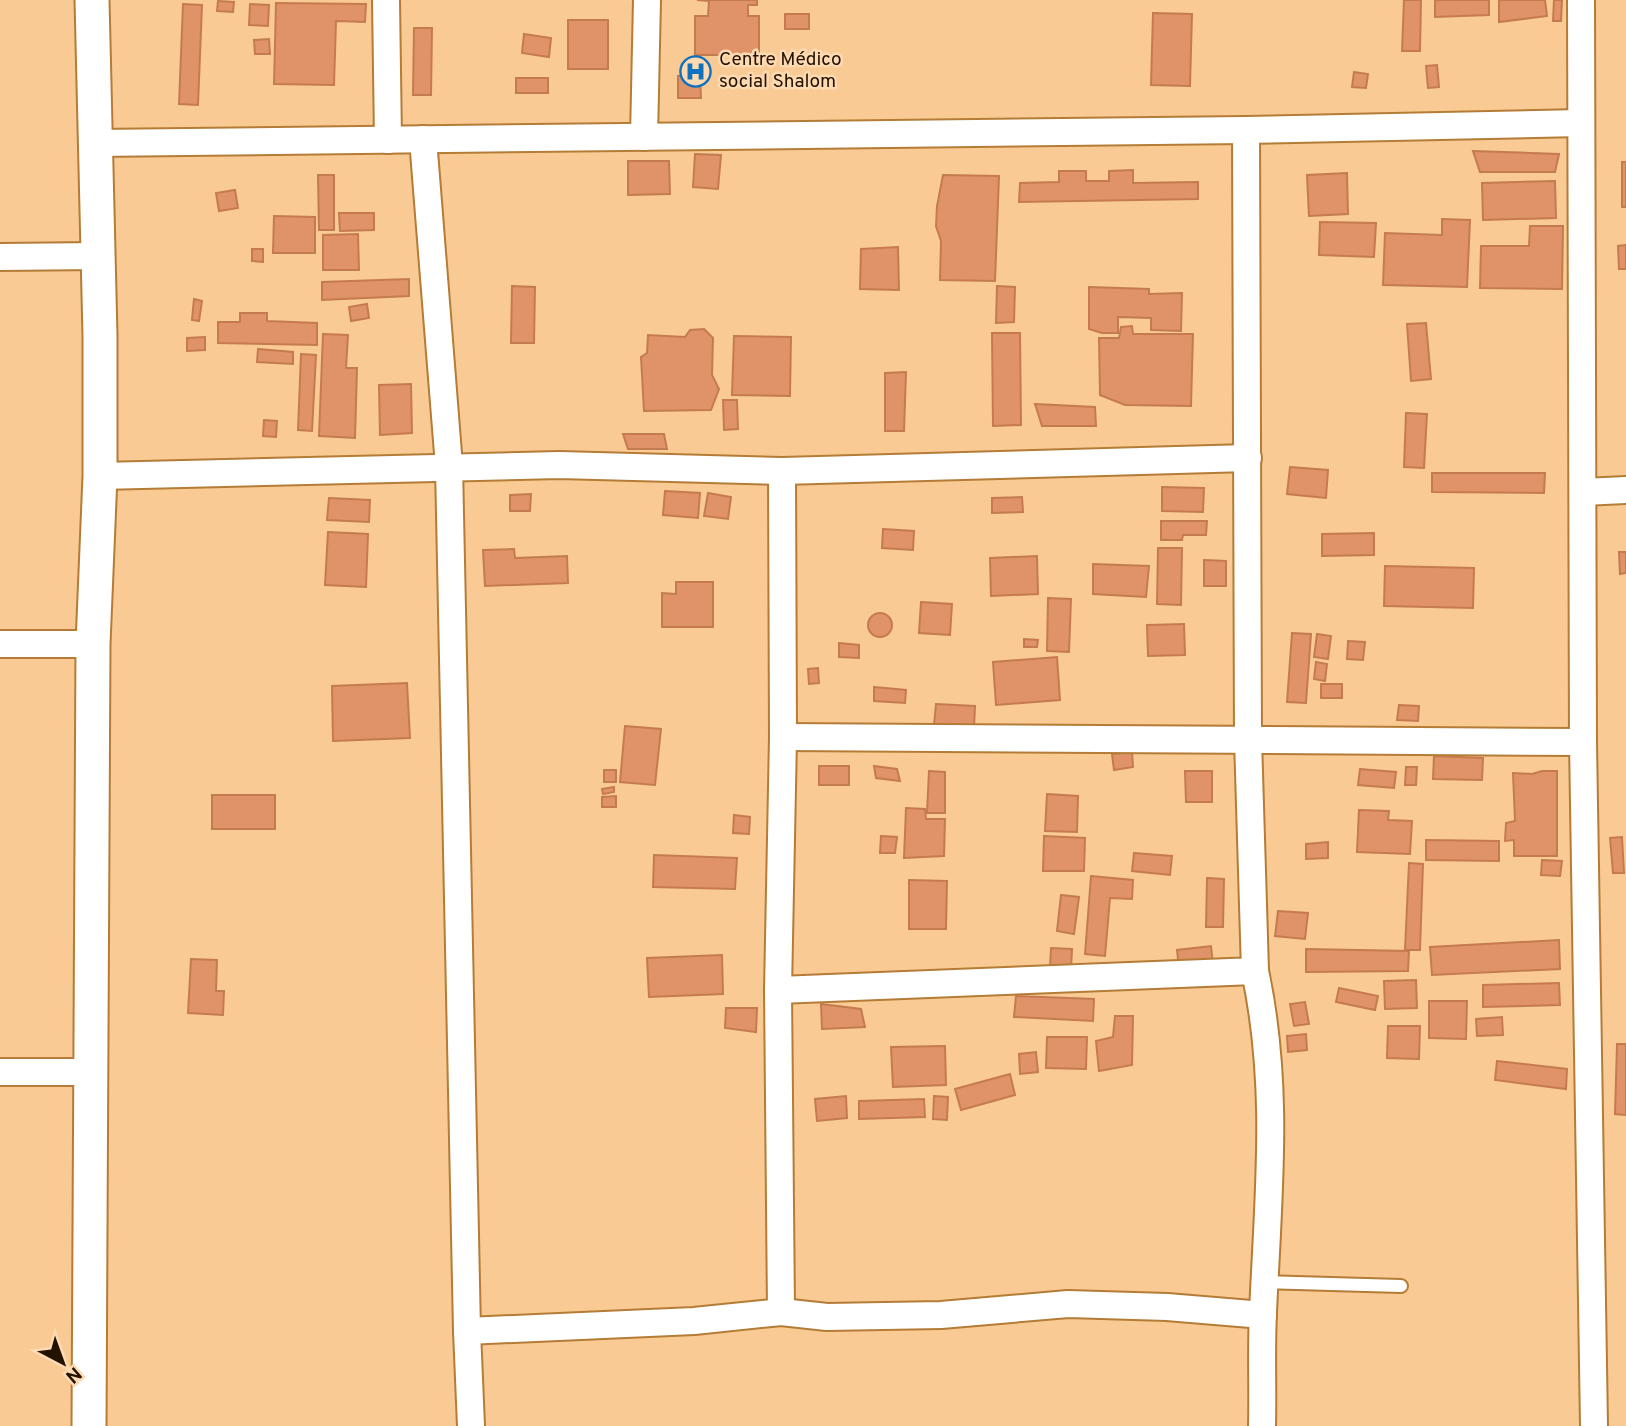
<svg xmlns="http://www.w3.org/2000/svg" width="1626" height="1426" viewBox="0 0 1626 1426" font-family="Overpass,sans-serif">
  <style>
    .building { fill: #e09368; stroke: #c57b50; stroke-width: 2 }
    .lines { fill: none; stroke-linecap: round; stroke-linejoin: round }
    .service-casing { stroke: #b47c36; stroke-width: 16 }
    .minor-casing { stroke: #b47c36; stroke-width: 30 }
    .tertiary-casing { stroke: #b47c36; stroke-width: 37 }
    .service { stroke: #fff; stroke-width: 12 }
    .minor { stroke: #fff; stroke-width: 26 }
    .tertiary { stroke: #fff; stroke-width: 33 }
    .labels { text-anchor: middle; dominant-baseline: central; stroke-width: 5; stroke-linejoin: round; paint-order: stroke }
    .poi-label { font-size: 19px; fill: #231200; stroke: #fedab2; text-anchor: start }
  </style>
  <rect width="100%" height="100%" fill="#f9ca94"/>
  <g class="building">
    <path d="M 697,0 L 757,0 L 757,5 L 748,5 L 748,16 L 759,16 L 759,55 L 695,55 L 695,16 L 708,16 L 709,1 Z"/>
    <path d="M 1404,0 L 1421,0 L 1420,51 L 1402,51 Z"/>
    <path d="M 1435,0 L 1489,0 L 1489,15 L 1435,17 Z"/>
    <path d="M 1499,0 L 1545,0 L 1547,16 L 1499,22 Z"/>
    <path d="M 1554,0 L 1562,0 L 1561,21 L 1553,21 Z"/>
    <path d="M 218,1 L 234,2 L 233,12 L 217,11 Z"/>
    <path d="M 276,3 L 366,4 L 365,22 L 336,21 L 334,85 L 274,84 Z"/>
    <path d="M 183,4 L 202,5 L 198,105 L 179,104 Z"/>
    <path d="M 250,4 L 269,5 L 268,26 L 249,25 Z"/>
    <path d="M 1153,13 L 1192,14 L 1190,86 L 1151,85 Z"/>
    <rect x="785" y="14" width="24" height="15"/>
    <rect x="568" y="20" width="40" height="49"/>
    <path d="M 414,28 L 432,28 L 431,95 L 413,95 Z"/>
    <path d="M 524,34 L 551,38 L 549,57 L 522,53 Z"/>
    <path d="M 269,39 L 270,54 L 255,54 L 254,40 Z"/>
    <path d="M 1437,65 L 1439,87 L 1428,88 L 1426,66 Z"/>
    <path d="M 1354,72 L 1368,74 L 1366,88 L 1352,87 Z"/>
    <path d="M 678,76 L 700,76 L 701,98 L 678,98 Z"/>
    <rect x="516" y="78" width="32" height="15"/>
    <path d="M 1473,151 L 1559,154 L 1555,172 L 1480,172 Z"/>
    <path d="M 695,154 L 721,155 L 718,189 L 693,187 Z"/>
    <path d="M 628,161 L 669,161 L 670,194 L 628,195 Z"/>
    <rect x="1622" y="162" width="4" height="45"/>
    <path d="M 1133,170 L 1133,183 L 1198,182 L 1198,199 L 1019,202 L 1020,183 L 1059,182 L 1059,171 L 1086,171 L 1086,181 L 1109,181 L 1109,171 Z"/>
    <path d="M 1347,173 L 1348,214 L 1309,216 L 1307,175 Z"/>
    <path d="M 318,175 L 334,175 L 334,230 L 319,230 Z"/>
    <path d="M 943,175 L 999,176 L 995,281 L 940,280 L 941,241 L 936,226 L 937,206 Z"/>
    <path d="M 1555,181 L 1556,218 L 1483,220 L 1482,183 Z"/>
    <path d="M 235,190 L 238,208 L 219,211 L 216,193 Z"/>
    <path d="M 339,213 L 374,213 L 374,230 L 340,231 Z"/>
    <path d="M 274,216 L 315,217 L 315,253 L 273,253 Z"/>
    <path d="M 1442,219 L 1470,220 L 1467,287 L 1383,285 L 1385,233 L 1442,235 Z"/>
    <path d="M 1320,222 L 1376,223 L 1374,257 L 1319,255 Z"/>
    <path d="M 1530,226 L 1563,226 L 1562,289 L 1480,288 L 1481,246 L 1529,246 Z"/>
    <path d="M 358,234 L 359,270 L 323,270 L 323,235 Z"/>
    <path d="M 1626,245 L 1626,269 L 1619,269 L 1618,246 Z"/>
    <path d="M 898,247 L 899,290 L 860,289 L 861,249 Z"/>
    <path d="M 252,249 L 263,249 L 263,262 L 252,261 Z"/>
    <path d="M 409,279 L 409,296 L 322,300 L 322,282 Z"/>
    <path d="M 512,286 L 535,287 L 534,343 L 511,343 Z"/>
    <path d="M 997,286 L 1015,287 L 1014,322 L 996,323 Z"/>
    <path d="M 1089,287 L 1149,289 L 1149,294 L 1182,293 L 1181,331 L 1151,330 L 1151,318 L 1118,317 L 1118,333 L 1102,333 L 1089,329 Z"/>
    <path d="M 194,299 L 202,301 L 199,321 L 192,320 Z"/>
    <path d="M 367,304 L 369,318 L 351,321 L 349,307 Z"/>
    <path d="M 240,313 L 267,313 L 267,321 L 317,323 L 317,345 L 218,343 L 218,322 L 240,322 Z"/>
    <path d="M 1426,323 L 1431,379 L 1411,381 L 1407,324 Z"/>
    <path d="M 1132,326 L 1133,334 L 1193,334 L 1191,406 L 1125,405 L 1100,395 L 1099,338 L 1119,338 L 1121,327 Z"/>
    <path d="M 704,329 L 713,338 L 712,375 L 719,389 L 711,410 L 644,411 L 641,357 L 647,353 L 648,335 L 685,337 L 690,330 Z"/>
    <path d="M 992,333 L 1020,333 L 1021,425 L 993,426 Z"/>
    <path d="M 323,334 L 348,335 L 346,368 L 357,368 L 355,438 L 319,436 Z"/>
    <path d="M 734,336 L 791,337 L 790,396 L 732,395 Z"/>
    <path d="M 205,337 L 205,350 L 187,351 L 187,338 Z"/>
    <path d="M 258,349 L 293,352 L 293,364 L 257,362 Z"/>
    <path d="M 301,354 L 316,355 L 312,431 L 298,430 Z"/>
    <path d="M 906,372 L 904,431 L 885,431 L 885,373 Z"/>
    <path d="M 411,384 L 412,433 L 380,435 L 379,385 Z"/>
    <path d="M 723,400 L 737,400 L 738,429 L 724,430 Z"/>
    <path d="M 1035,404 L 1095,407 L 1096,426 L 1042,426 Z"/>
    <path d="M 1406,413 L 1427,414 L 1424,468 L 1404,467 Z"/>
    <path d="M 264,420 L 277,421 L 276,437 L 263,436 Z"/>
    <path d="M 623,434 L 664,434 L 667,449 L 628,449 Z"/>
    <path d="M 1290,467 L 1328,470 L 1326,498 L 1287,494 Z"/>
    <path d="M 1432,473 L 1545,473 L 1544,493 L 1432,492 Z"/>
    <path d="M 1162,487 L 1204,488 L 1203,512 L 1162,511 Z"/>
    <path d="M 665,491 L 700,493 L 698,518 L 663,515 Z"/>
    <path d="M 708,493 L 731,497 L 728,519 L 704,516 Z"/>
    <path d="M 531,494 L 530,511 L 510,511 L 510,495 Z"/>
    <path d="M 1022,497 L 1023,512 L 992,513 L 992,498 Z"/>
    <path d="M 329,498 L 370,500 L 369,522 L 327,520 Z"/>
    <path d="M 1161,521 L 1207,521 L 1206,535 L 1183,535 L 1182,540 L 1161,540 Z"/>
    <path d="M 883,529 L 914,531 L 913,550 L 882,548 Z"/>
    <path d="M 328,532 L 368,534 L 366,587 L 325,585 Z"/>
    <path d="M 1374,533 L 1374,555 L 1322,556 L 1322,534 Z"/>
    <path d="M 1158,548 L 1182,548 L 1181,605 L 1157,604 Z"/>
    <path d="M 514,549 L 515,558 L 567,556 L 568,583 L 485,586 L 483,550 Z"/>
    <path d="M 1619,552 L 1626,552 L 1626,573 L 1620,574 Z"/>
    <path d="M 1037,556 L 1038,594 L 991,596 L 990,558 Z"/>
    <path d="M 1204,560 L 1226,561 L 1226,586 L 1204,586 Z"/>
    <path d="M 1093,564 L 1149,566 L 1146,597 L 1093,594 Z"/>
    <path d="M 1385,566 L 1474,568 L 1473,608 L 1384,606 Z"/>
    <path d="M 676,582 L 713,582 L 713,627 L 662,627 L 662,593 L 676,594 Z"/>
    <path d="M 1048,598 L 1071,599 L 1069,652 L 1047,651 Z"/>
    <path d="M 921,602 L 952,604 L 950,635 L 919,633 Z"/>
    <circle cx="880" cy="625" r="12"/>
    <path d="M 1184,624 L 1185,655 L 1148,656 L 1147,625 Z"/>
    <path d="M 1292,633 L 1311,634 L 1306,703 L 1287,702 Z"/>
    <path d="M 1317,634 L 1331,636 L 1328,659 L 1314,657 Z"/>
    <path d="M 1024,639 L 1038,640 L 1037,647 L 1024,647 Z"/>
    <path d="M 1348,641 L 1365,642 L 1363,660 L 1347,659 Z"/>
    <path d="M 839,643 L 859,645 L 859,658 L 839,657 Z"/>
    <path d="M 1057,657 L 1060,700 L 996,705 L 993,662 Z"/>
    <path d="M 1316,662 L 1327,664 L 1325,681 L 1314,679 Z"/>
    <path d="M 818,668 L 819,683 L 809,684 L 808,669 Z"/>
    <path d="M 407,683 L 410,738 L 333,741 L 332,686 Z"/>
    <rect x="1321" y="684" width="21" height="14"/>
    <path d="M 874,687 L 906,690 L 905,703 L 874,701 Z"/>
    <path d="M 936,704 L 975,706 L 974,728 L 934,725 Z"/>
    <path d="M 1399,705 L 1419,706 L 1418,721 L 1397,720 Z"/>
    <path d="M 625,726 L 661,729 L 655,785 L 620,782 Z"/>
    <path d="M 1132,752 L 1133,767 L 1114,770 L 1112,754 Z"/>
    <path d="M 1434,756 L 1483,758 L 1482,780 L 1433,779 Z"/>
    <rect x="819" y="766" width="30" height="19"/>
    <path d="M 874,766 L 897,769 L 900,781 L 876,778 Z"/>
    <path d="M 1406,767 L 1417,767 L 1416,785 L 1405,785 Z"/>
    <path d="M 1360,769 L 1396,772 L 1394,788 L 1358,785 Z"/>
    <rect x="604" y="770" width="12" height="12"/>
    <path d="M 929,771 L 945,772 L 945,813 L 927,813 Z"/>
    <path d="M 1185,771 L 1212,771 L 1212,802 L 1186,802 Z"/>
    <path d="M 1542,771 L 1557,771 L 1557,856 L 1514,856 L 1514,840 L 1505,841 L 1506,823 L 1515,821 L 1513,773 L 1532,774 Z"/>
    <path d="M 614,787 L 614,792 L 603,794 L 602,789 Z"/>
    <path d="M 1047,794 L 1078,796 L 1077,832 L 1045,831 Z"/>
    <rect x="212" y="795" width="63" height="34"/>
    <path d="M 616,796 L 616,807 L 602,807 L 602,797 Z"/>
    <path d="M 906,808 L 925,809 L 926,819 L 945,819 L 944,856 L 904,858 Z"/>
    <path d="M 1359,810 L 1389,811 L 1388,820 L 1412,821 L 1410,854 L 1357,852 Z"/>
    <path d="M 734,815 L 750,817 L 749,834 L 733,833 Z"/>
    <path d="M 881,836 L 897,837 L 895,853 L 880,853 Z"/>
    <path d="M 1044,836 L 1085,838 L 1084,871 L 1043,871 Z"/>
    <path d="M 1622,837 L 1624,873 L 1613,873 L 1610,838 Z"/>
    <path d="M 1426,840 L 1499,841 L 1499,861 L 1426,860 Z"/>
    <path d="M 1328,842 L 1328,858 L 1306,859 L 1306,844 Z"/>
    <path d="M 1134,853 L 1172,856 L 1170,875 L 1132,871 Z"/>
    <path d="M 654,855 L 737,858 L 735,889 L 653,887 Z"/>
    <path d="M 1542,860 L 1562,861 L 1560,876 L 1541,875 Z"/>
    <path d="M 1409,863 L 1423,864 L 1420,950 L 1405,950 Z"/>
    <path d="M 1091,876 L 1133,880 L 1132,899 L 1110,898 L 1105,956 L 1085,954 Z"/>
    <path d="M 1207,878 L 1224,879 L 1223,927 L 1206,927 Z"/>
    <path d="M 909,880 L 947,881 L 946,929 L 909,929 Z"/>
    <path d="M 1061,895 L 1079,897 L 1074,934 L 1057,931 Z"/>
    <path d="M 1278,911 L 1308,913 L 1305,939 L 1275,936 Z"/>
    <path d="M 1559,940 L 1560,969 L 1432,975 L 1430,947 Z"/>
    <path d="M 1211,946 L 1213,964 L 1179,968 L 1177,950 Z"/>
    <path d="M 1051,948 L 1072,949 L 1071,968 L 1050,967 Z"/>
    <path d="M 1306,949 L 1409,951 L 1408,971 L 1306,972 Z"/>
    <path d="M 722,955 L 723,994 L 649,997 L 647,958 Z"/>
    <path d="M 191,959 L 217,960 L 216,991 L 224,991 L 223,1015 L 188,1013 Z"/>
    <path d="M 1416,980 L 1417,1008 L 1385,1009 L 1384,981 Z"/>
    <path d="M 1559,983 L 1560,1005 L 1483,1007 L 1483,985 Z"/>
    <path d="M 1339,988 L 1378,996 L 1375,1010 L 1336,1002 Z"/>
    <path d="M 1016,996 L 1094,999 L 1093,1021 L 1014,1017 Z"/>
    <path d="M 1429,1001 L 1467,1001 L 1466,1039 L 1429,1038 Z"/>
    <path d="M 1305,1002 L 1309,1024 L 1294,1026 L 1290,1004 Z"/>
    <path d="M 821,1004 L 861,1009 L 865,1027 L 822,1029 Z"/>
    <path d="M 726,1008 L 757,1008 L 756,1032 L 725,1028 Z"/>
    <path d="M 1115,1016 L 1133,1016 L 1132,1065 L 1099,1071 L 1096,1041 L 1113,1037 Z"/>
    <path d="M 1502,1017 L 1503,1035 L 1477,1036 L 1476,1019 Z"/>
    <path d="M 1388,1026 L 1420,1026 L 1419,1059 L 1387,1058 Z"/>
    <path d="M 1306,1034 L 1307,1050 L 1288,1052 L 1287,1036 Z"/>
    <path d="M 1047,1037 L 1087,1037 L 1086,1069 L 1046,1068 Z"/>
    <path d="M 1617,1044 L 1626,1044 L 1626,1115 L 1615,1114 Z"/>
    <path d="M 945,1046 L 946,1085 L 893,1087 L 891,1047 Z"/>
    <path d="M 1036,1052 L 1038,1072 L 1020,1074 L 1019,1054 Z"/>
    <path d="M 1497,1061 L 1567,1069 L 1566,1089 L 1495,1080 Z"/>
    <path d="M 1010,1074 L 1015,1095 L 961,1110 L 955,1089 Z"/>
    <path d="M 846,1096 L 847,1118 L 817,1121 L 815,1099 Z"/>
    <path d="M 934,1096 L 948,1097 L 947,1120 L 933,1119 Z"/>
    <path d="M 924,1099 L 925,1117 L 859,1119 L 859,1101 Z"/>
  </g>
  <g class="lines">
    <defs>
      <path id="service" d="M 1265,1282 L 1401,1286"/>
      <g id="minor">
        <path d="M 386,0 L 388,140"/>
        <path d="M 1581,0 L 1583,742 L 1594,1426"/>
        <path d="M 644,137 L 647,0"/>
        <path d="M 423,139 L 449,466 L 467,1331 L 471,1426"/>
        <path d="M 95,143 L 1246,130 L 1581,123"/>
        <path d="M 0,257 L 98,256"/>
        <path d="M 100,476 L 559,465 L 782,471 L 1248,458"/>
        <path d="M 1583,492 L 1626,490"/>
        <path d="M 0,644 L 93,644"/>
        <path d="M 783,737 L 1583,742"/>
        <path d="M 1255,971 C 1280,1088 1268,1196 1263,1313 C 1261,1351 1263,1389 1262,1426"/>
        <path d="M 778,990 L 1255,971 L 1248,739 L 1246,130"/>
        <path d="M 0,1072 L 92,1072"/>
        <path d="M 781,1312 L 827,1317 L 941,1315 L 1068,1304 L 1167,1307 L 1263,1315"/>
        <path d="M 467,1331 L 694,1321 L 781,1312 L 778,990 L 783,737 L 782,471"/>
      </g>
      <path id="tertiary" d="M 89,1426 L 93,644 L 100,476 L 100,336 L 92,0"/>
    </defs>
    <use href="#service" class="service-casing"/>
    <use href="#minor" class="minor-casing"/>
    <use href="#tertiary" class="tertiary-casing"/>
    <use href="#service" class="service"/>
    <use href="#minor" class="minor"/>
    <use href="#tertiary" class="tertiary"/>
  </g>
  <defs>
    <symbol id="hospital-ring" viewBox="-11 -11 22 22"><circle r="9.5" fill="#fedab2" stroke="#1171bd" stroke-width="1.5"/><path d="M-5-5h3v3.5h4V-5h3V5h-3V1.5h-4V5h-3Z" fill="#1171bd"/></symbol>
  </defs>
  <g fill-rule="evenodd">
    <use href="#hospital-ring" x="678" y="54" width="35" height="35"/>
  </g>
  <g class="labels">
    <g class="poi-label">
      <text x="719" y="60">Centre Médico<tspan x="719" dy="22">social Shalom</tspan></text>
    </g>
  </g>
  <g transform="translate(63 1363) rotate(139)" stroke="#fedab2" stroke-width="5" paint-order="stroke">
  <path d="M0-5L12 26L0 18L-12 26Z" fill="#231200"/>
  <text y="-10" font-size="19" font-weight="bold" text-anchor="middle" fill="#231200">N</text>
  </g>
</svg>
